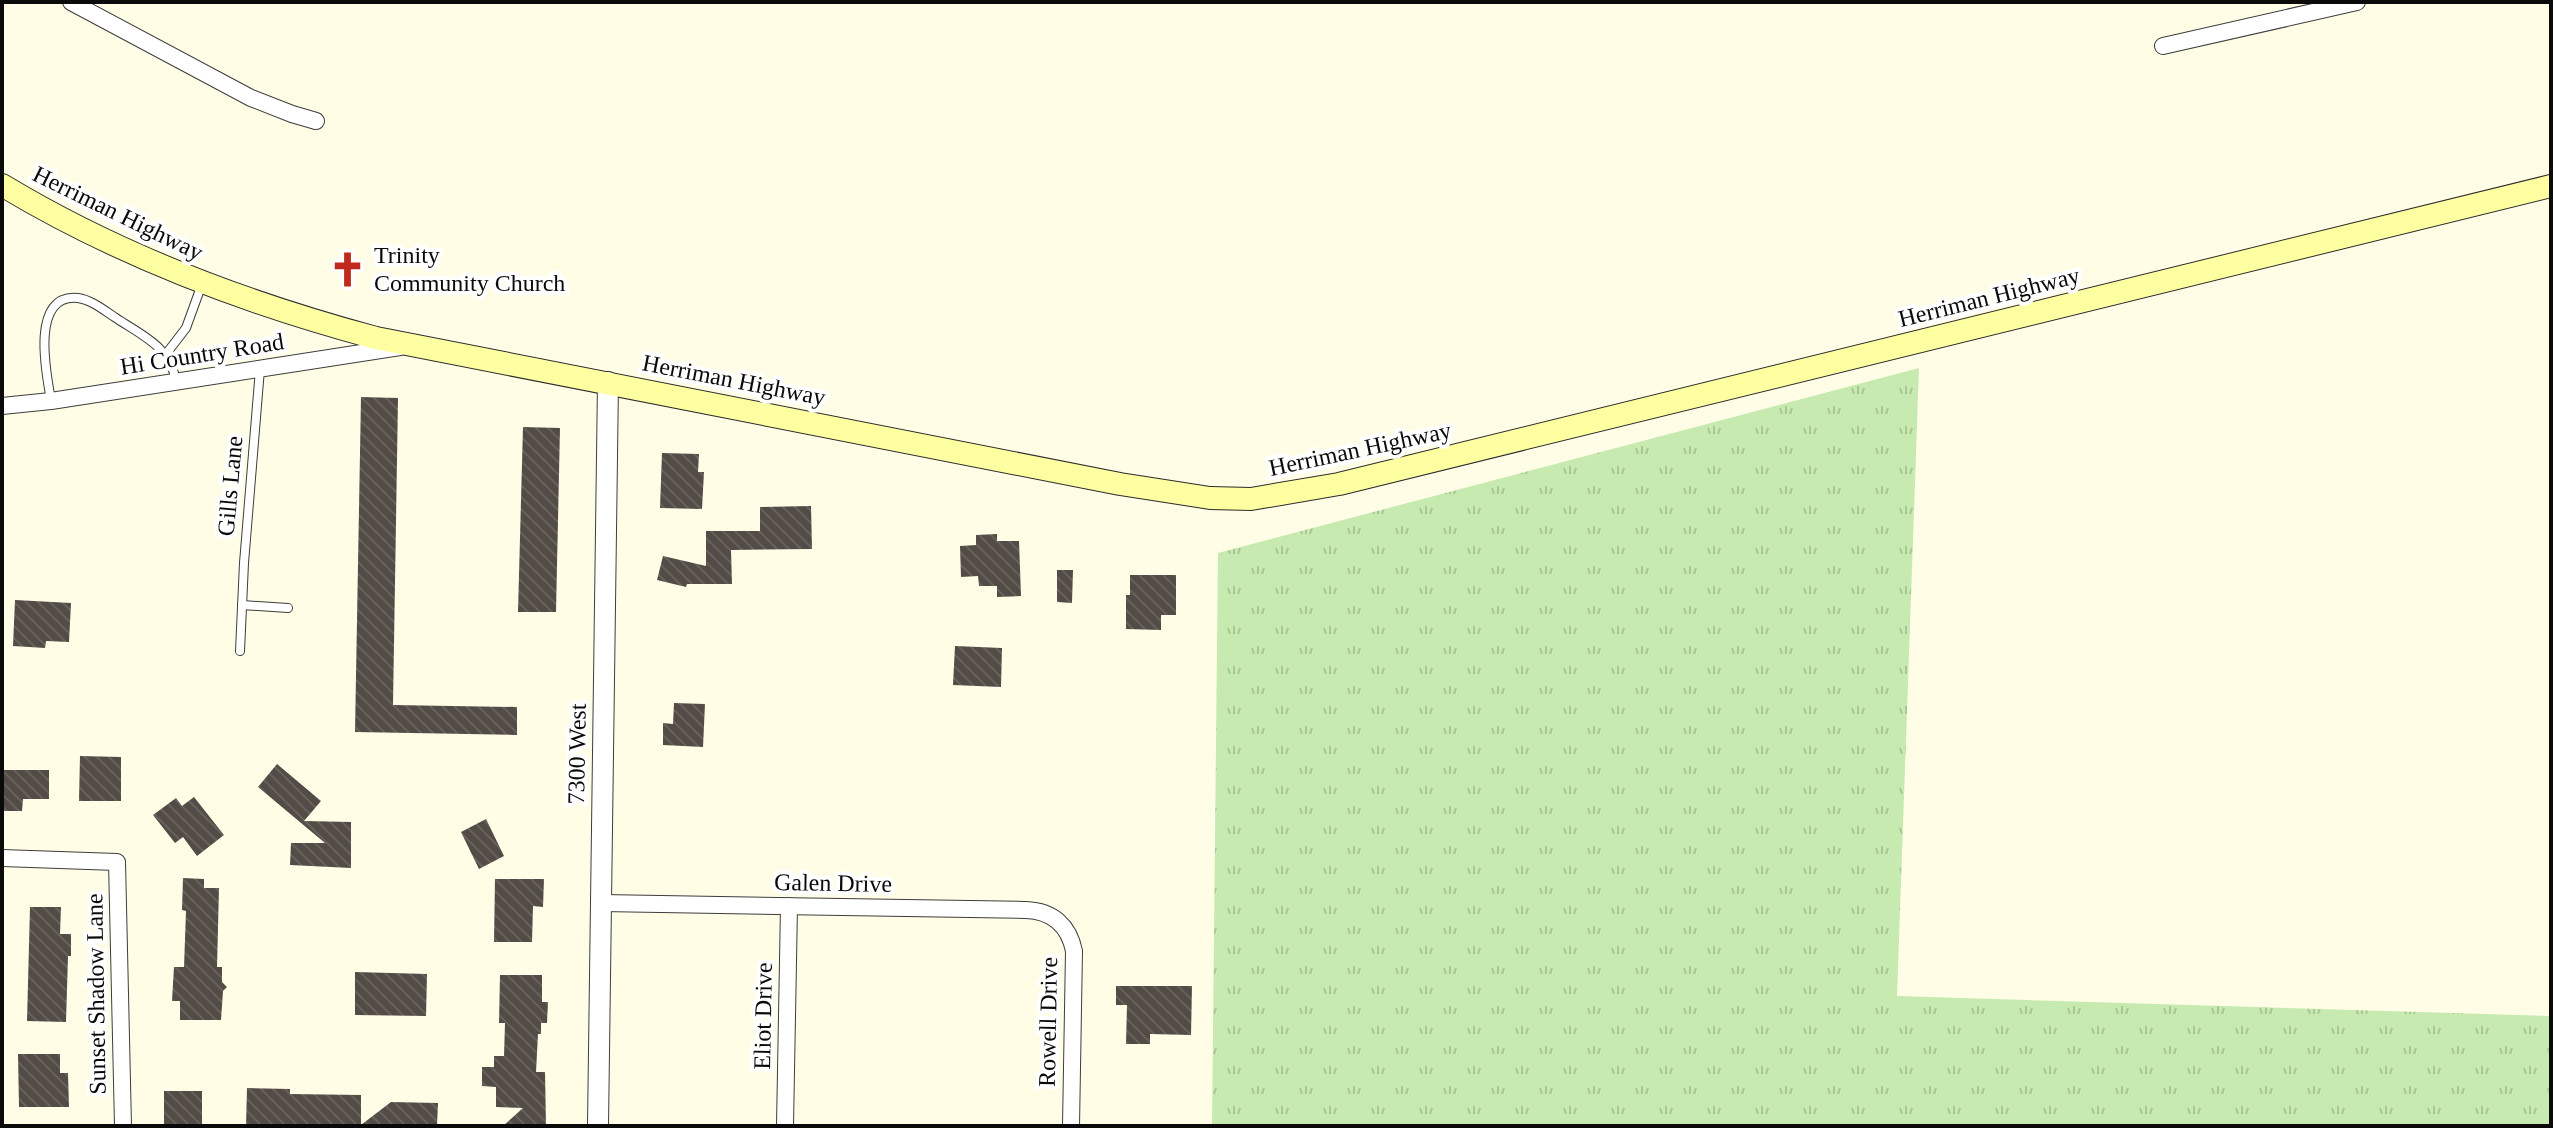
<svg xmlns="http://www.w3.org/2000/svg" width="2553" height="1128" viewBox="0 0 2553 1128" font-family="Georgia,serif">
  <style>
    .grass { fill: url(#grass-tufts) }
    .building { fill: url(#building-back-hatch) }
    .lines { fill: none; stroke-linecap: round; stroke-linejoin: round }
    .service-casing { stroke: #3d3d3d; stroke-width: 10 }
    .minor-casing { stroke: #3d3d3d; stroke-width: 18 }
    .tertiary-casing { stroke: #3d3d3d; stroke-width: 22 }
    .secondary-casing { stroke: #2c2c2c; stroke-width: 24 }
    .service { stroke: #fff; stroke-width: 8 }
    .minor { stroke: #fff; stroke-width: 16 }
    .tertiary { stroke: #fff; stroke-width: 20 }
    .secondary { stroke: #fdffa1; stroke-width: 22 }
    .labels { text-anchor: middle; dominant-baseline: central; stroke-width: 8; stroke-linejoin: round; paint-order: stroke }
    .street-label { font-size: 24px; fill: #0a0a0a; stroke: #fff }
    .poi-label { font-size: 24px; fill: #0a0a0a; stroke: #fff; text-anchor: start }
  </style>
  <defs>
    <pattern id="grass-tufts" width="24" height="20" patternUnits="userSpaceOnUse" patternTransform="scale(2)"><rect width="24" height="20" fill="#c6eaaf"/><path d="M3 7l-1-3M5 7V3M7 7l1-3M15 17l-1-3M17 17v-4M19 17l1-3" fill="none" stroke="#a9c795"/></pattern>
    <pattern id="building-back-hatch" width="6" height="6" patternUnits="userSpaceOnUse" patternTransform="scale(2)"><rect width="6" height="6" fill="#534c46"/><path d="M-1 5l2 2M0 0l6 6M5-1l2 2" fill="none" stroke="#67615c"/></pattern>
  </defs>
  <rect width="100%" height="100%" fill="#fffde6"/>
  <path class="grass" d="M 1919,368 L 1897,996 L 2551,1016 L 2551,1126 L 1212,1126 L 1218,553 Z"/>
  <g class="building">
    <path d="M 361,397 L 398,398 L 393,705 L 517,707 L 517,735 L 355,732 Z"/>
    <path d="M 523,427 L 560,428 L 556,612 L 518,612 Z"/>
    <path d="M 662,453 L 699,454 L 698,472 L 704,472 L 702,509 L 660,508 Z"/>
    <path d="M 811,506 L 812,549 L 731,550 L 732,584 L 687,584 L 686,587 L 657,580 L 663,556 L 706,566 L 706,531 L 760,531 L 760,507 Z"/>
    <path d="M 997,534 L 997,541 L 1019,541 L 1021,596 L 997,597 L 997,586 L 979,586 L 978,576 L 961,577 L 960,546 L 976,545 L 976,535 Z"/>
    <path d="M 1057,570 L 1073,570 L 1072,603 L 1057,602 Z"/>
    <path d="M 1130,575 L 1176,575 L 1176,615 L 1161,615 L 1161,630 L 1126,629 L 1126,595 L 1130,595 Z"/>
    <path d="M 15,600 L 71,603 L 69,642 L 46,641 L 45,648 L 13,646 Z"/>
    <path d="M 955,646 L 1002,648 L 1001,687 L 953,685 Z"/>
    <path d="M 674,703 L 705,704 L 703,747 L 663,745 L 663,723 L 673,724 Z"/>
    <path d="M 80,756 L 121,757 L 121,801 L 79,801 Z"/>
    <path d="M 277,764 L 321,801 L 304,821 L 351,822 L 351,868 L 290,865 L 291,843 L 325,843 L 258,787 Z"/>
    <path d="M 2,770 L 49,770 L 49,799 L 23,799 L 22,811 L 2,811 Z"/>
    <path d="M 194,797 L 224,835 L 197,856 L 183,837 L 175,843 L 153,815 L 176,798 L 182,806 Z"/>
    <path d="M 486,819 L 504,856 L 479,869 L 461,832 Z"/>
    <path d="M 183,878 L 204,879 L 204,888 L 219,888 L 217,967 L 222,967 L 222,982 L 227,987 L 223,991 L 221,1020 L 180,1020 L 180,1001 L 172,1001 L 174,967 L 184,967 L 186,911 L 182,910 Z"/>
    <path d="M 495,879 L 544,879 L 543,907 L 533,906 L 532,942 L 494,942 Z"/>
    <path d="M 30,907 L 61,907 L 60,934 L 71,934 L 71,956 L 68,956 L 66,1022 L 27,1021 Z"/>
    <path d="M 355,972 L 427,974 L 426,1016 L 355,1015 Z"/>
    <path d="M 500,975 L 542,975 L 542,1002 L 548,1002 L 547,1023 L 541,1023 L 541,1034 L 538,1034 L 536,1072 L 545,1072 L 546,1126 L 503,1126 L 523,1108 L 496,1107 L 496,1087 L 482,1086 L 482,1067 L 494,1067 L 494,1056 L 504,1056 L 505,1023 L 499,1023 Z"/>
    <path d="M 1116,986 L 1192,986 L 1191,1035 L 1150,1034 L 1150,1044 L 1126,1044 L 1127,1005 L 1116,1005 Z"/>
    <path d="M 18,1054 L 60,1054 L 60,1073 L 68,1073 L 69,1107 L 19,1107 Z"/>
    <path d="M 247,1088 L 290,1089 L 290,1094 L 361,1095 L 361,1125 L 391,1102 L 438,1103 L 437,1126 L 246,1126 Z"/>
    <rect x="164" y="1091" width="38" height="35"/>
  </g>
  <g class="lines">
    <defs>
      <g id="service">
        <path d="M 166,354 L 186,328 L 202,284"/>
        <path d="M 51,400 C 46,373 30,293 78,298 C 92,300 105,311 116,318 C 143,336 171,347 176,382"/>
        <path d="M 242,605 L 288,608"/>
        <path d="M 240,651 L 244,563 L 260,369"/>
      </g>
      <g id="minor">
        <path d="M 71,2 L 251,98 L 292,114 L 316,121"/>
        <path d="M 2163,46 L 2357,2"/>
        <path d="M 2,406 L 51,401 L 400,347"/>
        <path d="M 2,858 L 117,862 L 123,1126"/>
        <path d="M 601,903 L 1026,910 C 1053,911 1069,926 1074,951 L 1071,1126"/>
        <path d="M 785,1126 L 789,906"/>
      </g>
      <path id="tertiary" d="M 598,1126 L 608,382"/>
      <path id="secondary" d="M 2,185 C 118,255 245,303 376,338 L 1120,484 L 1210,498 L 1251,499 L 1339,484 L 2551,186"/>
    </defs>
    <use href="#service" class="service-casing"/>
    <use href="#minor" class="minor-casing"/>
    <use href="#tertiary" class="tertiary-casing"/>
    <use href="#secondary" class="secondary-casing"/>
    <use href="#service" class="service"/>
    <use href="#minor" class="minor"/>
    <use href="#tertiary" class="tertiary"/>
    <use href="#secondary" class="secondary"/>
  </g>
  <defs>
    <symbol id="church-bare" viewBox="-9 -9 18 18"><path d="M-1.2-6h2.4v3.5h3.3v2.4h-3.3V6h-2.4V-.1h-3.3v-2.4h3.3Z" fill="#bf2a1c" stroke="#fff" stroke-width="2.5" paint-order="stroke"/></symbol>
  </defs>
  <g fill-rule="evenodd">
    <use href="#church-bare" x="322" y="244" width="51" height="51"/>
  </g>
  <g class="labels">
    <g class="street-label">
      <text transform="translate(118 213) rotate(26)">Herriman Highway</text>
      <text transform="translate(1989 297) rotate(-14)">Herriman Highway</text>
      <text transform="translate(202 354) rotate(-9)">Hi Country Road</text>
      <text transform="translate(734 380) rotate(11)">Herriman Highway</text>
      <text transform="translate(1360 449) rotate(-12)">Herriman Highway</text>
      <text transform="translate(230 486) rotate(-85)">Gills Lane</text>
      <text transform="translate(577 754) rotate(-89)">7300 West</text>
      <text transform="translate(833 883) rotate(1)">Galen Drive</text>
      <text transform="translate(96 994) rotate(-91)">Sunset Shadow Lane</text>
      <text transform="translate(763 1016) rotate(-89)">Eliot Drive</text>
      <text transform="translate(1048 1022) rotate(-89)">Rowell Drive</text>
    </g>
    <g class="poi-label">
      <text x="374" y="255">Trinity<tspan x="374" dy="28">Community Church</tspan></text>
    </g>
  </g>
  <rect width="2553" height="1128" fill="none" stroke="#0a0a0a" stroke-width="8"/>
</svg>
